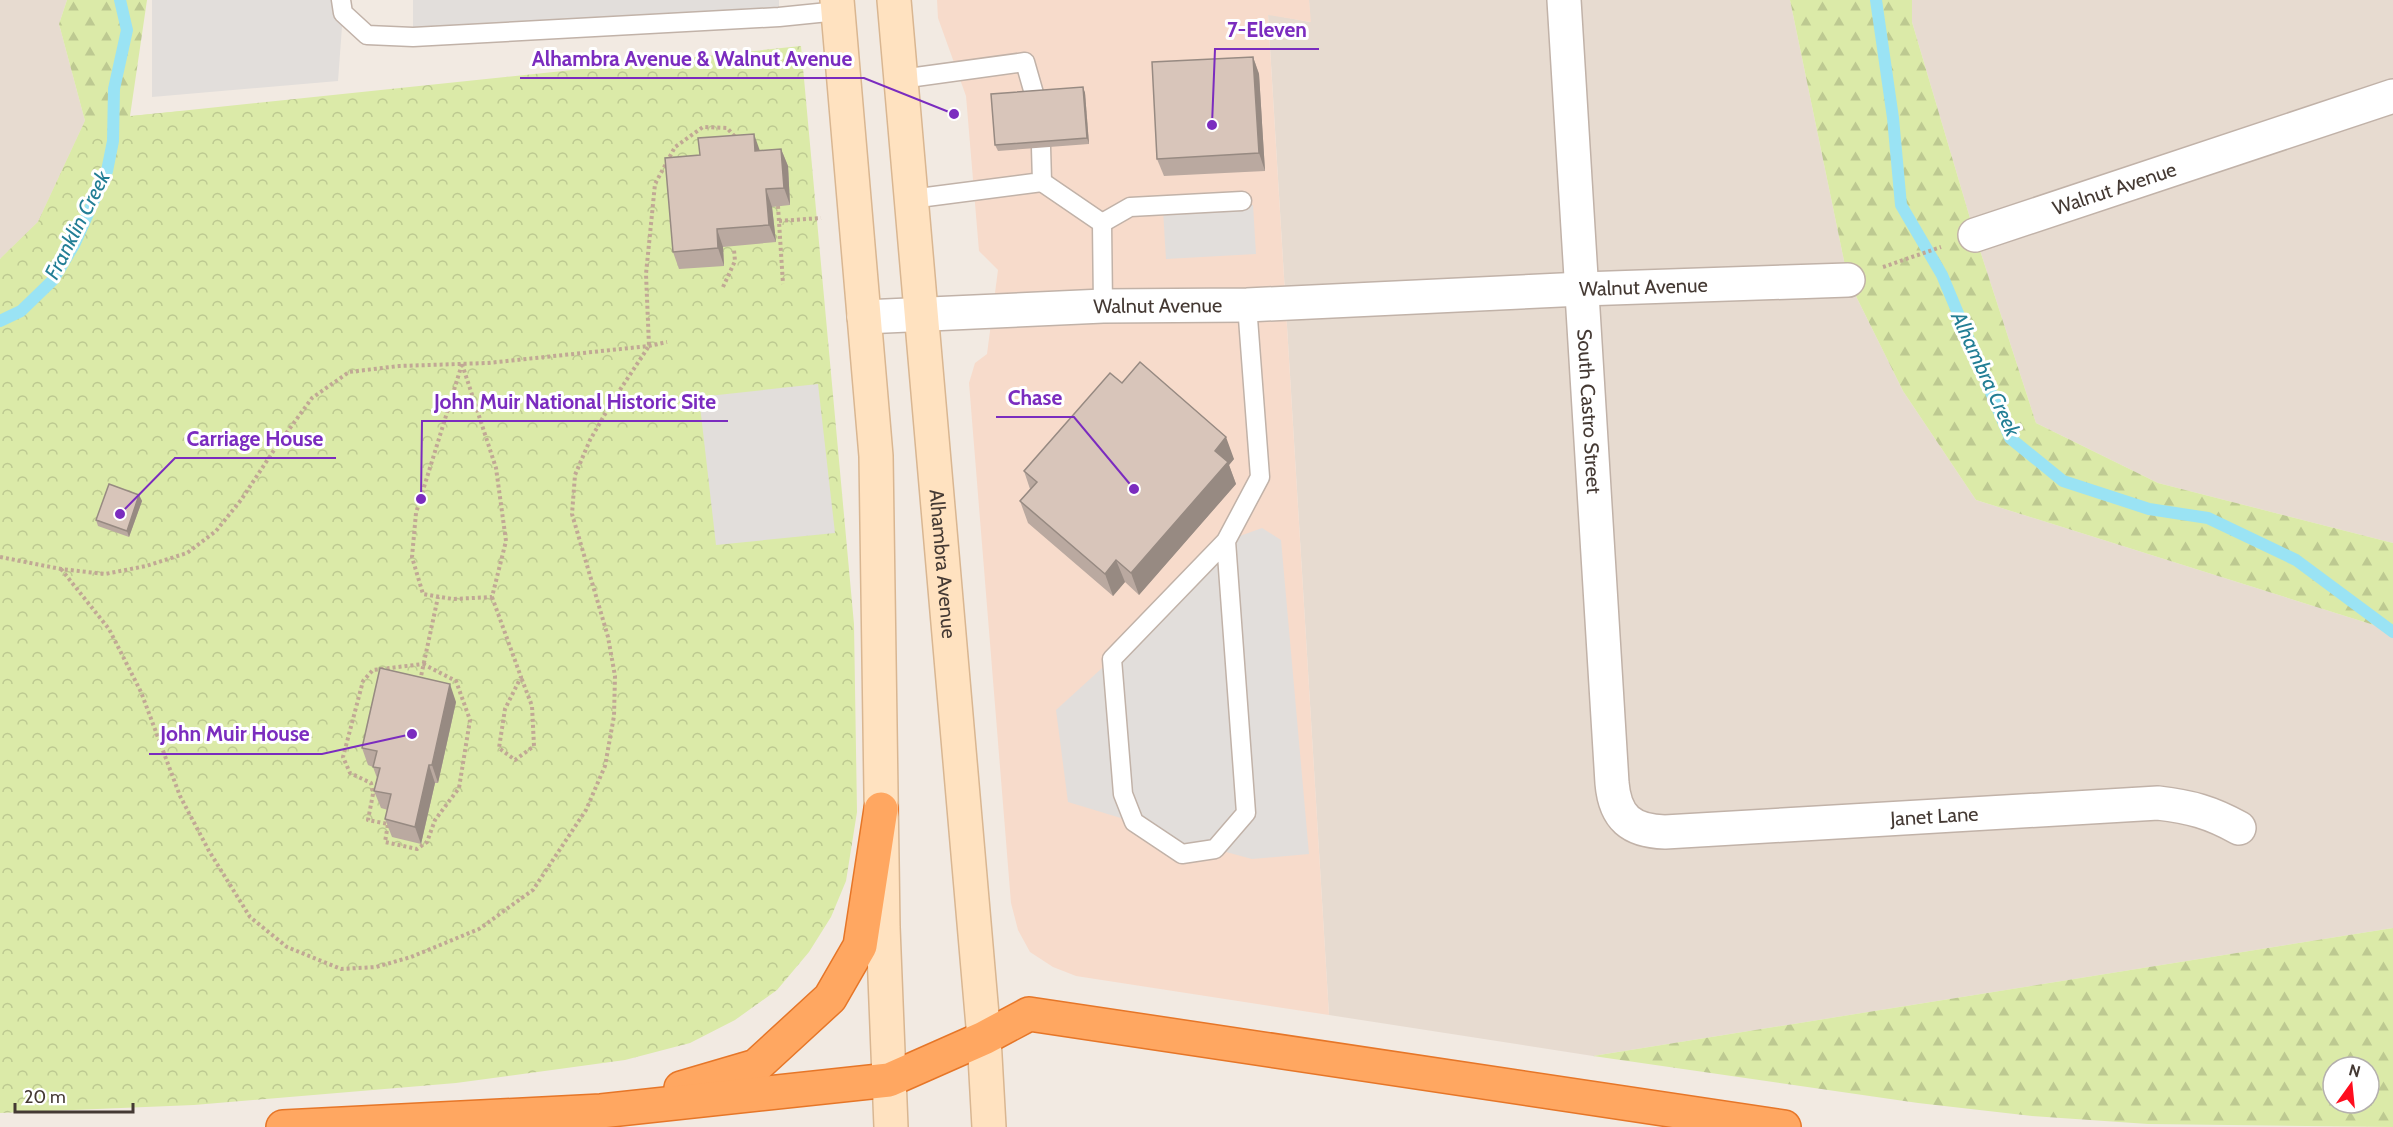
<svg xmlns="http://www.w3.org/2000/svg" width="2393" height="1127" viewBox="0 0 2393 1127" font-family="Cabin,sans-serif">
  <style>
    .residential { fill: #e7dbd0 }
    .commercial { fill: #f7dbcb }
    .forest { fill: url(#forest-firs); fill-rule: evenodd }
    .park { fill: url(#park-crowns) }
    .parking { fill: #e2dedb }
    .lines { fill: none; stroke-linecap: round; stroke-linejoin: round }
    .stream { stroke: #9ae3f4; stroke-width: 12 }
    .service-casing { stroke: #c1b2a8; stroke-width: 21 }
    .minor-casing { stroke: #c1b2a8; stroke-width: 36 }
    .secondary-casing { stroke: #d9b691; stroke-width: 36 }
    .motorway-casing { stroke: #e67628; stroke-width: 36 }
    .path { stroke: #c1a895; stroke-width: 4; stroke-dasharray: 3 3; stroke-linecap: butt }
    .service { stroke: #fff; stroke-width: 18 }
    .minor { stroke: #fff; stroke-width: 33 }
    .secondary { stroke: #ffe2c0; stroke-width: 33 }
    .motorway { stroke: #ffa761; stroke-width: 33 }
    .wall { fill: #baa9a0 }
    .shaded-wall { fill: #978a82 }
    .building { fill: #d8c5ba; stroke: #978a82; stroke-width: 1.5 }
    .labels { text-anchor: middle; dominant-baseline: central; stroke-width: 6; stroke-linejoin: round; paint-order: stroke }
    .street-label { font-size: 20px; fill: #443933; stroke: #fff }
    .water-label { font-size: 21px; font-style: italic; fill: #227e95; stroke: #fff }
    .leader { fill: none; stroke: #7b2cbf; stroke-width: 2 }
    .callout-dot { fill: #7b2cbf; stroke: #fff; stroke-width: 2 }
    .callout-label { font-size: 21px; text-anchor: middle; font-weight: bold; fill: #7b2cbf; stroke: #fff; stroke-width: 6; stroke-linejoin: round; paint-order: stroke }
  </style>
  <defs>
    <pattern id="forest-firs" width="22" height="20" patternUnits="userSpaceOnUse" patternTransform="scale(1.5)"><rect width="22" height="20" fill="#dbeaa8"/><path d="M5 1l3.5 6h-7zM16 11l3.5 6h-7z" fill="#bdc991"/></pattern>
    <pattern id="park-crowns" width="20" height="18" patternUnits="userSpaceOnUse" patternTransform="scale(1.5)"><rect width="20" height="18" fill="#dbeaa8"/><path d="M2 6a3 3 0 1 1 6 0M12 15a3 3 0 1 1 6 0" fill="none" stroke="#bdc991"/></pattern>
  </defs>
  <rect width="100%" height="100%" fill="#f2eae2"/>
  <g class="residential">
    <path d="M 0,0 L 67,0 L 59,24 L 85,121 L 38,222 L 0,259 Z"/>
    <path d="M 1309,0 L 1790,0 L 1848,280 L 1903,391 L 1976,500 L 2393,631 L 2393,928 L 1593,1056 L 1329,1015 L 1268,14 L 1310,22 Z"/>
    <path d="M 1912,0 L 2393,0 L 2393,543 L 2158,483 L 2036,423 L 1975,235 L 1912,22 Z"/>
  </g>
  <path class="commercial" d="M 937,0 L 1309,0 L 1311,22 L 1268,15 L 1329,1015 L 1076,976 L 1053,967 L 1030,952 L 1018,930 L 1011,903 L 969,383 L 975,363 L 987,354 L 998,270 L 979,251 L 966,96 L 938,18 Z"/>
  <g class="forest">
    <path d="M 67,0 L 147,0 L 130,116 L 183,111 L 189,143 L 0,259 L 38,222 L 85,121 L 59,24 Z"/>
    <path d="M 1790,0 L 1912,0 L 1912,22 L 1975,235 L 2036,423 L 2158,483 L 2393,543 L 2393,631 L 1976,500 L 1903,391 L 1848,280 Z"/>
    <path d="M 2393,928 L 2393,1127 L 2148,1124 L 2032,1116 L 1918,1103 L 1593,1056 ZM 2333,1067 L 2369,1067 L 2369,1103 L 2333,1103 Z"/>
  </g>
  <path class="park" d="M 801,46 L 854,624 L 857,812 L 846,881 L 831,917 L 809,952 L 777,990 L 735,1020 L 690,1043 L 625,1060 L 456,1083 L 194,1105 L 0,1113 L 0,259 L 38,222 L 85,121 Z"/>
  <g class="parking">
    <path d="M 152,0 L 341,0 L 343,13 L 338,81 L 152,97 Z"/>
    <path d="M 413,0 L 779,0 L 779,17 L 413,37 Z"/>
    <path d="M 1253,205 L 1256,254 L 1166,259 L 1163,210 Z"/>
    <path d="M 818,384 L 835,533 L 716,545 L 699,397 Z"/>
    <path d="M 1262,528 L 1281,540 L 1309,854 L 1252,859 L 1215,849 L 1182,854 L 1134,822 L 1068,802 L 1056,710 L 1112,659 L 1226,541 Z"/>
  </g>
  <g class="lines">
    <g class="stream">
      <path d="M 1876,0 L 1893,118 L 1901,205 L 1942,275 L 2010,438 L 2063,481 L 2149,509 L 2208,518 L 2296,560 L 2393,632"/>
      <path d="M 0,321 L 21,311 L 53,280 L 74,245 L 107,171 L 113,141 L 114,89 L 127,30 L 120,0"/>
    </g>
    <defs>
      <g id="service">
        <path d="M 341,0 L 343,13 L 367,35 L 413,37 L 779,17 L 838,11"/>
        <path d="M 901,79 L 1025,62 L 1035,97"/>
        <path d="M 1042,182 L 1102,223 L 1103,306"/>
        <path d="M 911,199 L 1042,182 L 1041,147"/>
        <path d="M 1102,223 L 1130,207 L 1242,201"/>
        <path d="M 1226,541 L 1246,813 L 1215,849 L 1182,854 L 1134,822 L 1123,794 L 1112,659 L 1226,541 L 1260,477 L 1247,305"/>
      </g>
      <g id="minor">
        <path id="s1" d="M 1564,0 L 1612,783 C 1615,818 1631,831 1665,832 L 2158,803 C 2191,807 2210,812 2239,828"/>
        <path id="s2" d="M 1975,235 L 2393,96"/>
        <path id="s3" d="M 864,317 L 1103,306 L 1247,305 L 1582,289 L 1848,280"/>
      </g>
      <g id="secondary">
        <path d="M 837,0 L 876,456 L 883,927 L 891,1127"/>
        <path id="s4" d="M 894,0 L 984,1038 L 989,1127"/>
      </g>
      <g id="motorway">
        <path d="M 681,1088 L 756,1066 L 830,998 L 860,946 L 881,809"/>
        <path d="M 283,1127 L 601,1111 L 889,1080 L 984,1038 L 1029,1014 L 1784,1127"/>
      </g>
    </defs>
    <use href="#service" class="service-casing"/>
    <use href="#minor" class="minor-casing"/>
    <use href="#secondary" class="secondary-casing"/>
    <use href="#motorway" class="motorway-casing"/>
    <g class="path">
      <path d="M 778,206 L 783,284"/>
      <path d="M 779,221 L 821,218"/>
      <path d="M 1883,267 L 1941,247"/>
      <path d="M 723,287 L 735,261 L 734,250"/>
      <path d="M 462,364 L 496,468 L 506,541 L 492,597 L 453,599 L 423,594 L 412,557 L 416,513 Z"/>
      <path d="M 0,557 L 61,569 L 105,574 L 146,566 L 187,553 L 216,531 L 241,500 L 274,450 L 312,398 L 349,372 L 399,366 L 488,363 L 649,346 L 667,342"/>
      <path d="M 61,569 L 109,629 L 141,692 L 180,796 L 209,851 L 250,917 L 287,947 L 341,969 L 376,967 L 411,957 L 479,929 L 533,890 L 586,810 L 605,766 L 614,716 L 615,676 L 608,637 L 572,514 L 575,475 L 590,440 L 612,402 L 649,346 L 646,274 L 655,184 L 675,147 L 703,127 L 727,128 L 736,138"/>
      <path d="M 492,597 L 521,677 L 505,709 L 499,748 L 515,760 L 534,746 L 532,706 L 521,677"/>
      <path d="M 423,664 L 456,681 L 470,720 L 459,788 L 435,820 L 427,842 L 417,849 L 385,842 L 388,824 L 368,820 L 373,794 L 371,783 L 350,773 L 343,757 L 363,681 L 373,670 Z"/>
      <path d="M 420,681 L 438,597"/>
    </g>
    <use href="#service" class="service"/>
    <use href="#minor" class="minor"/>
    <use href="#secondary" class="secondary"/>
    <use href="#motorway" class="motorway"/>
  </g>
  <g class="wall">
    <path d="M 1253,57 L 1259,74 L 1265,171 L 1164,176 L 1157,159 Z"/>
    <path d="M 1083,87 L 1085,93 L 1089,144 L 998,151 L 995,145 Z"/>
    <path d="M 781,149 L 788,166 L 790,205 L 772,207 L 776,242 L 723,247 L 724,266 L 679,269 L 673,252 L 700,155 Z"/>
    <path d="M 1122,383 L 1234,459 L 1229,465 L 1236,484 L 1139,595 L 1125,582 L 1113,596 L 1028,523 L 1020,501 L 1030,489 L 1024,471 Z"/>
    <path d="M 139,495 L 142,501 L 129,537 L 98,526 L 96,520 Z"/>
    <path d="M 456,702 L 438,783 L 435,783 L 421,844 L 392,837 L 385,819 L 388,810 L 381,808 L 374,791 L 377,778 L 373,767 L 368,765 L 362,748 Z"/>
  </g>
  <g class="shaded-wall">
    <path d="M 1253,57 L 1259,74 L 1265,171 L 1259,153 Z"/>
    <path d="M 1083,87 L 1085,93 L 1089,144 L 1087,138 Z"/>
    <path d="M 754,134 L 760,151 L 755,151 Z"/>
    <path d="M 781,149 L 788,166 L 790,205 L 784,188 Z"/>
    <path d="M 766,189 L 772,207 L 776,242 L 769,225 Z"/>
    <path d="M 717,229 L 723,247 L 724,266 L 718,248 Z"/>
    <path d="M 1226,437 L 1234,459 L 1229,465 L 1236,484 L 1139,595 L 1131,573 L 1215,451 Z"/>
    <path d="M 139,495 L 142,501 L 129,537 L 127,531 Z"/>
    <path d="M 1116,560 L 1125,582 L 1113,596 L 1105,574 Z"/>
    <path d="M 450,684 L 456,702 L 438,783 L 432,765 Z"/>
    <path d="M 429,765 L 435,783 L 421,844 L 415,827 Z"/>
  </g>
  <g class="building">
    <path d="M 1253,57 L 1259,153 L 1157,159 L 1152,62 Z"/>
    <path d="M 1083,87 L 1087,138 L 995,145 L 991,94 Z"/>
    <path d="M 754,134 L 755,151 L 781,149 L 784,188 L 766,189 L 769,225 L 717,229 L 718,248 L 673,252 L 665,158 L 700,155 L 698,138 Z"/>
    <path d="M 1140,362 L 1226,437 L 1215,451 L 1228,462 L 1131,573 L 1116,560 L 1105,574 L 1020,501 L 1037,482 L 1024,471 L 1110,373 L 1122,383 Z"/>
    <path d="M 109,484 L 139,495 L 127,531 L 96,520 Z"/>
    <path d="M 380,668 L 450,684 L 432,765 L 429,765 L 415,827 L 385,819 L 391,794 L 374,791 L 380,768 L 373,767 L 377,751 L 362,748 Z"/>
  </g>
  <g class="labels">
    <g class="street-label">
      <text stroke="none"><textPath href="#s2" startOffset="147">Walnut Avenue</textPath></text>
      <text stroke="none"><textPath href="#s3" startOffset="780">Walnut Avenue</textPath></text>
      <text stroke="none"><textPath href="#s3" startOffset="294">Walnut Avenue</textPath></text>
      <text stroke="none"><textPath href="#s1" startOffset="412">South Castro Street</textPath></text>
      <text stroke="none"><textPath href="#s4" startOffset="566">Alhambra Avenue</textPath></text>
      <text stroke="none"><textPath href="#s1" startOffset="1136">Janet Lane</textPath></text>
    </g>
    <g class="water-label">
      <text transform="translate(77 225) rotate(-63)">Franklin Creek</text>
      <text transform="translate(1986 374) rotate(65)">Alhambra Creek</text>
    </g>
  </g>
  <path class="leader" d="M1212 125L1215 49H1319M954 114L864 78H520M1134 489L1074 417H996M421 499L422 421H728M120 514L175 458H336M412 734L322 754H149"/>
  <g class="callout-dot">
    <circle cx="1212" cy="125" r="6"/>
    <circle cx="954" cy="114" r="6"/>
    <circle cx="1134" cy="489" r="6"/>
    <circle cx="421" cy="499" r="6"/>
    <circle cx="120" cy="514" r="6"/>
    <circle cx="412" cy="734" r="6"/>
  </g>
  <g class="callout-label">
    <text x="1267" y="37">7-Eleven</text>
    <text x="692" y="66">Alhambra Avenue &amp; Walnut Avenue</text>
    <text x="1035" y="405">Chase</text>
    <text x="575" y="409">John Muir National Historic Site</text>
    <text x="255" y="446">Carriage House</text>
    <text x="235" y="741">John Muir House</text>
  </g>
  <g transform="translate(2351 1085) rotate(15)"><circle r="28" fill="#ffffff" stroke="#b4b0ad" stroke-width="1.5"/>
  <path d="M0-4.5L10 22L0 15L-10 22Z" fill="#ff0d1e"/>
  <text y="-9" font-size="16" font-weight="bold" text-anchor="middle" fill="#443933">N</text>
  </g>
  <path d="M15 1103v9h118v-9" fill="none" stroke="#443933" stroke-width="3"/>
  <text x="24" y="1103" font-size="18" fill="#443933" stroke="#ffffff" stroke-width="4.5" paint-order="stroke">20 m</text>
</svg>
